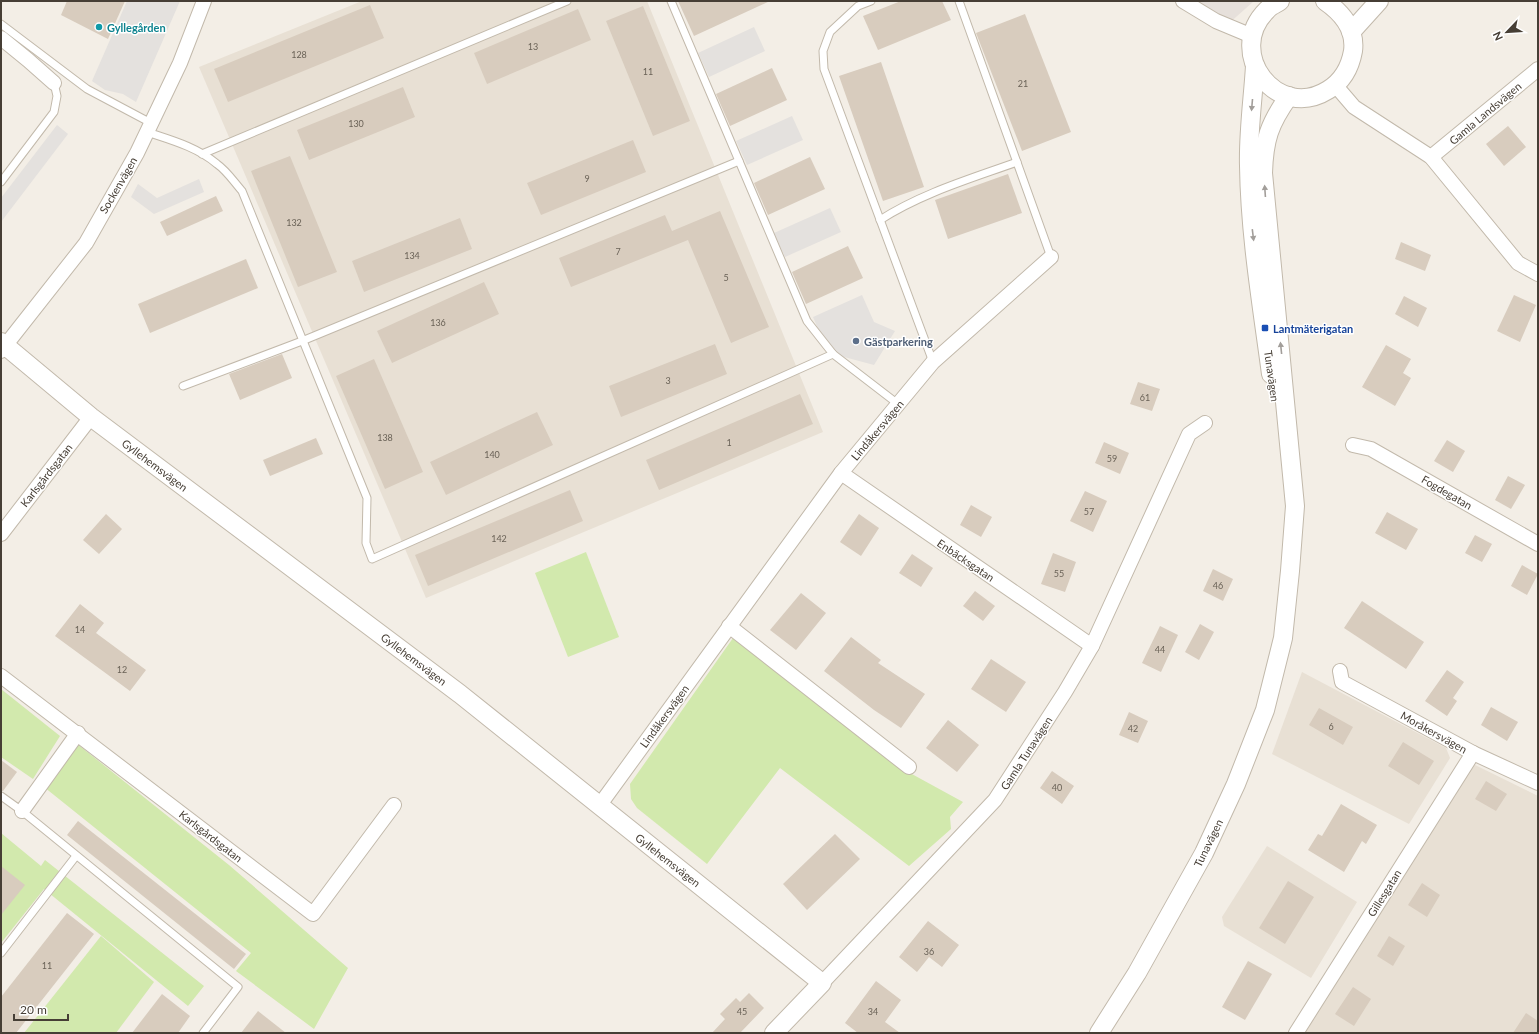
<svg xmlns="http://www.w3.org/2000/svg" width="1539" height="1034" viewBox="0 0 1539 1034" font-family="Lato,sans-serif">
  <style>
    .residential { fill: #e8e0d4 }
    .industrial { fill: #e6e0db }
    .green { fill: #d2e9ad }
    .parking { fill: #e4e1de }
    .building { fill: #d8ccbe }
    .lines { fill: none; stroke-linecap: round; stroke-linejoin: round }
    .service-casing { stroke: #c2b9ab; stroke-width: 9 }
    .minor-casing { stroke: #c2b9ab; stroke-width: 16 }
    .tertiary-casing { stroke: #c2b9ab; stroke-width: 20 }
    .service { stroke: #fff; stroke-width: 7 }
    .minor { stroke: #fff; stroke-width: 14 }
    .tertiary { stroke: #fff; stroke-width: 18 }
    .oneway { fill: #a29e9a }
    .culture-dot { fill: #0f9aa8; stroke: #fff; stroke-width: 1.5 }
    .transit-dot { fill: #1a4fb4; stroke: #fff; stroke-width: 1.5 }
    .service-dot { fill: #5c6f8a; stroke: #fff; stroke-width: 1.5 }
    .labels { text-anchor: middle; dominant-baseline: central; stroke-width: 3; stroke-linejoin: round; paint-order: stroke }
    .number-label { font-size: 9px; fill: #6a6257 }
    .culture-label { font-size: 11px; font-weight: bold; fill: #0d838f; stroke: #fff; text-anchor: start }
    .street-label { font-size: 11px; fill: #463e35; stroke: #fff }
    .transit-label { font-size: 11px; font-weight: bold; fill: #164399; stroke: #fff; text-anchor: start }
    .service-label { font-size: 11px; font-weight: bold; fill: #4e5e75; stroke: #fff; text-anchor: start }
  </style>
  <rect width="100%" height="100%" fill="#f3eee6"/>
  <g class="residential">
    <path d="M 362,1 L 647,1 L 823,432 L 426,598 L 199,67 Z"/>
    <path d="M 1302,672 L 1446,748 L 1450,758 L 1409,824 L 1272,754 Z"/>
    <path d="M 1471,763 L 1538,796 L 1538,1033 L 1303,1033 Z"/>
    <path d="M 1267,846 L 1357,902 L 1311,978 L 1224,926 L 1222,917 Z"/>
  </g>
  <path class="industrial" d="M 1183,1 L 1254,1 L 1227,25 Z"/>
  <g class="green">
    <path d="M 586,552 L 619,637 L 568,657 L 535,573 Z"/>
    <path d="M 733,638 L 910,773 L 963,802 L 950,817 L 951,829 L 909,866 L 780,768 L 707,864 L 637,808 L 631,799 L 630,784 Z"/>
    <path d="M 1,689 L 60,736 L 33,779 L 1,757 Z"/>
    <path d="M 76,743 L 229,865 L 348,968 L 314,1029 L 236,971 L 251,953 L 44,787 Z"/>
    <path d="M 1,833 L 41,866 L 45,860 L 204,986 L 188,1006 L 44,889 L 1,943 Z"/>
    <path d="M 101,936 L 154,982 L 116,1033 L 24,1033 Z"/>
  </g>
  <g class="parking">
    <path d="M 127,1 L 180,1 L 136,102 L 123,94 L 105,90 L 92,81 Z"/>
    <path d="M 754,27 L 765,51 L 709,77 L 698,53 Z"/>
    <path d="M 792,116 L 803,140 L 747,165 L 736,141 Z"/>
    <path d="M 57,125 L 68,134 L 1,222 L 1,198 Z"/>
    <path d="M 199,179 L 204,192 L 154,214 L 131,197 L 138,184 L 157,198 Z"/>
    <path d="M 830,208 L 841,232 L 785,257 L 774,233 Z"/>
    <path d="M 862,295 L 874,322 L 895,331 L 874,365 L 833,354 L 819,331 L 813,317 Z"/>
  </g>
  <g class="building">
    <path d="M 67,1 L 125,1 L 108,39 L 61,15 Z"/>
    <path d="M 678,1 L 770,1 L 694,36 Z"/>
    <path d="M 901,1 L 942,1 L 951,20 L 878,50 L 863,16 Z"/>
    <path d="M 370,5 L 384,38 L 228,102 L 214,69 Z"/>
    <path d="M 643,6 L 690,121 L 653,136 L 606,21 Z"/>
    <path d="M 578,9 L 591,40 L 487,84 L 474,53 Z"/>
    <path d="M 1025,14 L 1071,132 L 1022,151 L 976,33 Z"/>
    <path d="M 881,62 L 924,187 L 883,201 L 839,76 Z"/>
    <path d="M 772,68 L 787,100 L 730,126 L 716,94 Z"/>
    <path d="M 403,87 L 415,117 L 309,160 L 297,130 Z"/>
    <path d="M 1508,126 L 1526,147 L 1504,166 L 1486,144 Z"/>
    <path d="M 633,140 L 646,172 L 541,215 L 527,183 Z"/>
    <path d="M 290,156 L 337,272 L 298,287 L 251,171 Z"/>
    <path d="M 810,157 L 825,189 L 768,215 L 754,183 Z"/>
    <path d="M 1008,174 L 1022,213 L 948,239 L 935,200 Z"/>
    <path d="M 216,196 L 223,211 L 167,236 L 160,222 Z"/>
    <path d="M 720,211 L 769,327 L 731,343 L 688,240 L 571,287 L 559,258 L 665,215 L 672,231 Z"/>
    <path d="M 460,218 L 472,249 L 364,292 L 352,261 Z"/>
    <path d="M 1401,242 L 1431,255 L 1425,271 L 1395,259 Z"/>
    <path d="M 848,246 L 863,278 L 806,304 L 792,272 Z"/>
    <path d="M 246,259 L 258,288 L 150,333 L 138,304 Z"/>
    <path d="M 484,282 L 499,314 L 392,363 L 377,331 Z"/>
    <path d="M 1514,295 L 1536,305 L 1520,342 L 1497,331 Z"/>
    <path d="M 1404,296 L 1427,308 L 1418,327 L 1395,314 Z"/>
    <path d="M 715,344 L 727,374 L 621,417 L 609,386 Z"/>
    <path d="M 1386,345 L 1411,359 L 1403,373 L 1411,378 L 1395,406 L 1362,387 Z"/>
    <path d="M 282,354 L 292,378 L 240,400 L 229,374 Z"/>
    <path d="M 374,359 L 423,472 L 385,489 L 336,376 Z"/>
    <path d="M 1138,382 L 1160,389 L 1152,411 L 1130,404 Z"/>
    <path d="M 800,394 L 813,424 L 659,490 L 646,460 Z"/>
    <path d="M 537,412 L 553,445 L 446,495 L 430,462 Z"/>
    <path d="M 316,438 L 323,454 L 270,476 L 263,460 Z"/>
    <path d="M 1447,440 L 1465,451 L 1453,472 L 1434,461 Z"/>
    <path d="M 1104,442 L 1129,453 L 1120,474 L 1095,463 Z"/>
    <path d="M 1508,476 L 1525,485 L 1511,509 L 1495,500 Z"/>
    <path d="M 570,490 L 583,521 L 428,586 L 415,555 Z"/>
    <path d="M 1085,491 L 1107,501 L 1093,532 L 1070,521 Z"/>
    <path d="M 971,505 L 992,517 L 981,537 L 960,525 Z"/>
    <path d="M 1387,512 L 1418,529 L 1406,550 L 1375,533 Z"/>
    <path d="M 106,514 L 122,529 L 99,554 L 83,540 Z"/>
    <path d="M 859,514 L 879,528 L 861,556 L 840,542 Z"/>
    <path d="M 1475,535 L 1492,544 L 1482,562 L 1465,553 Z"/>
    <path d="M 1053,553 L 1076,562 L 1065,592 L 1041,584 Z"/>
    <path d="M 912,554 L 933,568 L 921,587 L 899,573 Z"/>
    <path d="M 1522,565 L 1538,574 L 1527,595 L 1511,586 Z"/>
    <path d="M 1213,569 L 1233,579 L 1223,601 L 1203,591 Z"/>
    <path d="M 975,591 L 995,606 L 983,621 L 963,606 Z"/>
    <path d="M 801,593 L 826,613 L 796,650 L 770,630 Z"/>
    <path d="M 1362,601 L 1424,642 L 1406,669 L 1344,628 Z"/>
    <path d="M 80,604 L 104,623 L 96,633 L 146,670 L 130,691 L 55,636 Z"/>
    <path d="M 1200,624 L 1214,632 L 1199,660 L 1185,652 Z"/>
    <path d="M 1160,626 L 1178,635 L 1161,672 L 1142,663 Z"/>
    <path d="M 851,637 L 881,660 L 878,663 L 925,694 L 901,728 L 874,710 L 824,671 Z"/>
    <path d="M 991,659 L 1026,682 L 1006,712 L 971,689 Z"/>
    <path d="M 1447,670 L 1464,682 L 1453,698 L 1457,701 L 1447,716 L 1425,701 Z"/>
    <path d="M 1491,707 L 1518,722 L 1507,741 L 1481,725 Z"/>
    <path d="M 1319,708 L 1353,727 L 1343,745 L 1309,725 Z"/>
    <path d="M 1129,712 L 1148,721 L 1138,743 L 1119,735 Z"/>
    <path d="M 948,720 L 979,745 L 957,772 L 926,748 Z"/>
    <path d="M 1403,742 L 1434,761 L 1419,785 L 1388,766 Z"/>
    <path d="M 1,760 L 17,772 L 3,791 L 1,791 Z"/>
    <path d="M 1052,771 L 1074,786 L 1062,804 L 1040,788 Z"/>
    <path d="M 1486,781 L 1507,794 L 1496,811 L 1475,799 Z"/>
    <path d="M 1341,804 L 1377,825 L 1366,844 L 1362,841 L 1344,872 L 1308,850 L 1318,834 L 1322,836 Z"/>
    <path d="M 78,821 L 246,954 L 234,969 L 67,835 Z"/>
    <path d="M 835,834 L 860,859 L 807,910 L 783,884 Z"/>
    <path d="M 1,866 L 25,885 L 1,915 Z"/>
    <path d="M 1288,881 L 1314,897 L 1285,944 L 1259,928 Z"/>
    <path d="M 1422,883 L 1440,895 L 1427,917 L 1408,905 Z"/>
    <path d="M 67,913 L 94,934 L 16,1033 L 1,1033 L 1,997 Z"/>
    <path d="M 928,921 L 959,945 L 942,967 L 929,957 L 917,972 L 899,957 Z"/>
    <path d="M 1389,936 L 1405,946 L 1393,966 L 1377,956 Z"/>
    <path d="M 1248,961 L 1272,974 L 1245,1020 L 1222,1007 Z"/>
    <path d="M 876,981 L 901,1000 L 885,1022 L 900,1033 L 858,1033 L 845,1023 Z"/>
    <path d="M 1353,987 L 1371,999 L 1354,1026 L 1335,1014 Z"/>
    <path d="M 749,993 L 764,1008 L 740,1033 L 712,1033 L 725,1019 L 720,1014 L 736,998 L 740,1002 Z"/>
    <path d="M 162,994 L 190,1016 L 178,1033 L 132,1033 Z"/>
    <path d="M 258,1011 L 286,1033 L 241,1033 Z"/>
    <path d="M 1526,1013 L 1538,1021 L 1538,1033 L 1513,1033 Z"/>
  </g>
  <g class="lines">
    <defs>
      <g id="service">
        <path d="M 671,1 L 807,321 L 833,354 L 898,404"/>
        <path d="M 871,1 L 858,6 L 830,32 L 823,51 L 824,69 L 933,362"/>
        <path d="M 959,1 L 1051,257"/>
        <path d="M 1,24 L 87,89 L 151,123"/>
        <path d="M 147,132 C 171,140 197,147 217,164 C 227,171 234,182 242,191 L 367,498 L 366,543 L 372,559 L 833,354"/>
        <path d="M 202,154 L 567,1"/>
        <path d="M 1,182 L 54,112 L 57,96 L 54,83"/>
        <path d="M 880,220 C 922,193 970,179 1017,162"/>
        <path d="M 183,386 L 302,341 L 739,161"/>
        <path d="M 1,796 L 22,811 L 238,987 L 203,1033"/>
        <path d="M 1,953 L 76,856"/>
      </g>
      <g id="minor">
        <path d="M 1183,1 L 1216,21 L 1252,36"/>
        <path d="M 1,38 L 28,60 L 54,83"/>
        <path d="M 1336,86 L 1354,107 L 1431,157 L 1518,263 L 1538,274"/>
        <path d="M 1431,157 L 1538,69"/>
        <path d="M 1,351 L 86,243 L 137,153 L 180,63 L 204,1"/>
        <path d="M 1353,445 L 1371,449 L 1538,544"/>
        <path d="M 841,473 L 1092,646"/>
        <path d="M 1,534 L 91,417"/>
        <path d="M 729,626 L 909,767"/>
        <path d="M 1340,671 L 1342,682 L 1473,753 L 1538,783"/>
        <path d="M 1,676 L 313,914 L 394,805"/>
        <path d="M 599,806 L 841,473 L 933,362 L 1051,257"/>
        <path d="M 22,811 L 78,733"/>
        <path d="M 822,983 L 995,800 L 1065,692 L 1092,646 L 1189,434 L 1205,423"/>
        <path d="M 1296,1033 L 1473,753"/>
      </g>
      <g id="tertiary">
        <path d="M 1280,1 C 1276,4 1270,6 1267,10 C 1224,52 1277,122 1328,90 C 1343,81 1350,68 1353,51 C 1356,29 1341,12 1325,1"/>
        <path d="M 1351,32 L 1379,1"/>
        <path d="M 1255,66 C 1253,99 1248,133 1249,166 C 1250,236 1262,306 1271,374"/>
        <path d="M 1,342 L 91,417 L 460,694 L 822,983 L 774,1033"/>
        <path d="M 1099,1033 L 1137,973 L 1204,853 L 1236,784 L 1265,710 L 1283,638 L 1290,571 L 1295,506 L 1263,173 C 1264,140 1269,124 1289,96"/>
      </g>
    </defs>
    <use href="#service" class="service-casing"/>
    <use href="#minor" class="minor-casing"/>
    <use href="#tertiary" class="tertiary-casing"/>
    <use href="#service" class="service"/>
    <use href="#minor" class="minor"/>
    <use href="#tertiary" class="tertiary"/>
  </g>
  <defs><path id="oneway-solid" d="M-6-.8H1V-3.2L6.5 0L1 3.2V.8H-6Z"/></defs>
  <g class="oneway">
    <use href="#oneway-solid" transform="translate(1252 105) rotate(95)"/>
    <use href="#oneway-solid" transform="translate(1265 191) rotate(-94)"/>
    <use href="#oneway-solid" transform="translate(1253 235) rotate(83)"/>
    <use href="#oneway-solid" transform="translate(1281 348) rotate(-96)"/>
  </g>
  <circle class="culture-dot" cx="99" cy="27" r="4"/>
  <rect class="transit-dot" x="1261" y="324" width="8" height="8" rx="2"/>
  <circle class="service-dot" cx="856" cy="341" r="4"/>
  <g class="labels">
    <g class="number-label">
      <text x="533" y="46">13</text>
      <text x="299" y="54">128</text>
      <text x="648" y="71">11</text>
      <text x="1023" y="83">21</text>
      <text x="356" y="123">130</text>
      <text x="587" y="178">9</text>
      <text x="294" y="222">132</text>
      <text x="618" y="251">7</text>
      <text x="412" y="255">134</text>
      <text x="726" y="277">5</text>
      <text x="438" y="322">136</text>
      <text x="668" y="380">3</text>
      <text x="1145" y="397">61</text>
      <text x="385" y="437">138</text>
      <text x="729" y="442">1</text>
      <text x="492" y="454">140</text>
      <text x="1112" y="458">59</text>
      <text x="1089" y="511">57</text>
      <text x="499" y="538">142</text>
      <text x="1059" y="573">55</text>
      <text x="1218" y="585">46</text>
      <text x="80" y="629">14</text>
      <text x="1160" y="649">44</text>
      <text x="122" y="669">12</text>
      <text x="1331" y="726">6</text>
      <text x="1133" y="728">42</text>
      <text x="1057" y="787">40</text>
      <text x="929" y="951">36</text>
      <text x="47" y="965">11</text>
      <text x="742" y="1011">45</text>
      <text x="873" y="1011">34</text>
    </g>
    <g class="culture-label">
      <text x="107" y="27">Gyllegården</text>
    </g>
    <g class="street-label">
      <text transform="translate(1485 113) rotate(-40)">Gamla Landsvägen</text>
      <text transform="translate(118 185) rotate(-60)">Sockenvägen</text>
      <text transform="translate(1272 376) rotate(82)">Tunavägen</text>
      <text transform="translate(877 430) rotate(-50)">Lindåkersvägen</text>
      <text transform="translate(155 465) rotate(37)">Gyllehemsvägen</text>
      <text transform="translate(46 475) rotate(-52)">Karlsgårdsgatan</text>
      <text transform="translate(1447 492) rotate(30)">Fogdegatan</text>
      <text transform="translate(966 560) rotate(34)">Enbäcksgatan</text>
      <text transform="translate(414 659) rotate(37)">Gyllehemsvägen</text>
      <text transform="translate(664 716) rotate(-54)">Lindåkersvägen</text>
      <text transform="translate(1434 732) rotate(29)">Moråkersvägen</text>
      <text transform="translate(1026 753) rotate(-57)">Gamla Tunavägen</text>
      <text transform="translate(211 836) rotate(38)">Karlsgårdsgatan</text>
      <text transform="translate(1208 843) rotate(-64)">Tunavägen</text>
      <text transform="translate(668 860) rotate(38)">Gyllehemsvägen</text>
      <text transform="translate(1384 893) rotate(-58)">Gillesgatan</text>
    </g>
    <g class="transit-label">
      <text x="1273" y="328">Lantmäterigatan</text>
    </g>
    <g class="service-label">
      <text x="864" y="341">Gästparkering</text>
    </g>
  </g>
  <rect width="1539" height="1034" fill="none" stroke="#463e35" stroke-width="4"/>
  <g transform="translate(1507 32) rotate(245)" stroke="#ffffff" stroke-width="3" paint-order="stroke">
  <path d="M0-3L7 15L0 10L-7 15Z" fill="#463e35"/>
  <text y="-6" font-size="11" font-weight="bold" text-anchor="middle" fill="#463e35">N</text>
  </g>
  <path d="M14 1014v6h54v-6" fill="none" stroke="#463e35" stroke-width="2"/>
  <text x="20" y="1014" font-size="12" fill="#463e35" stroke="#ffffff" stroke-width="3" paint-order="stroke">20 m</text>
</svg>
